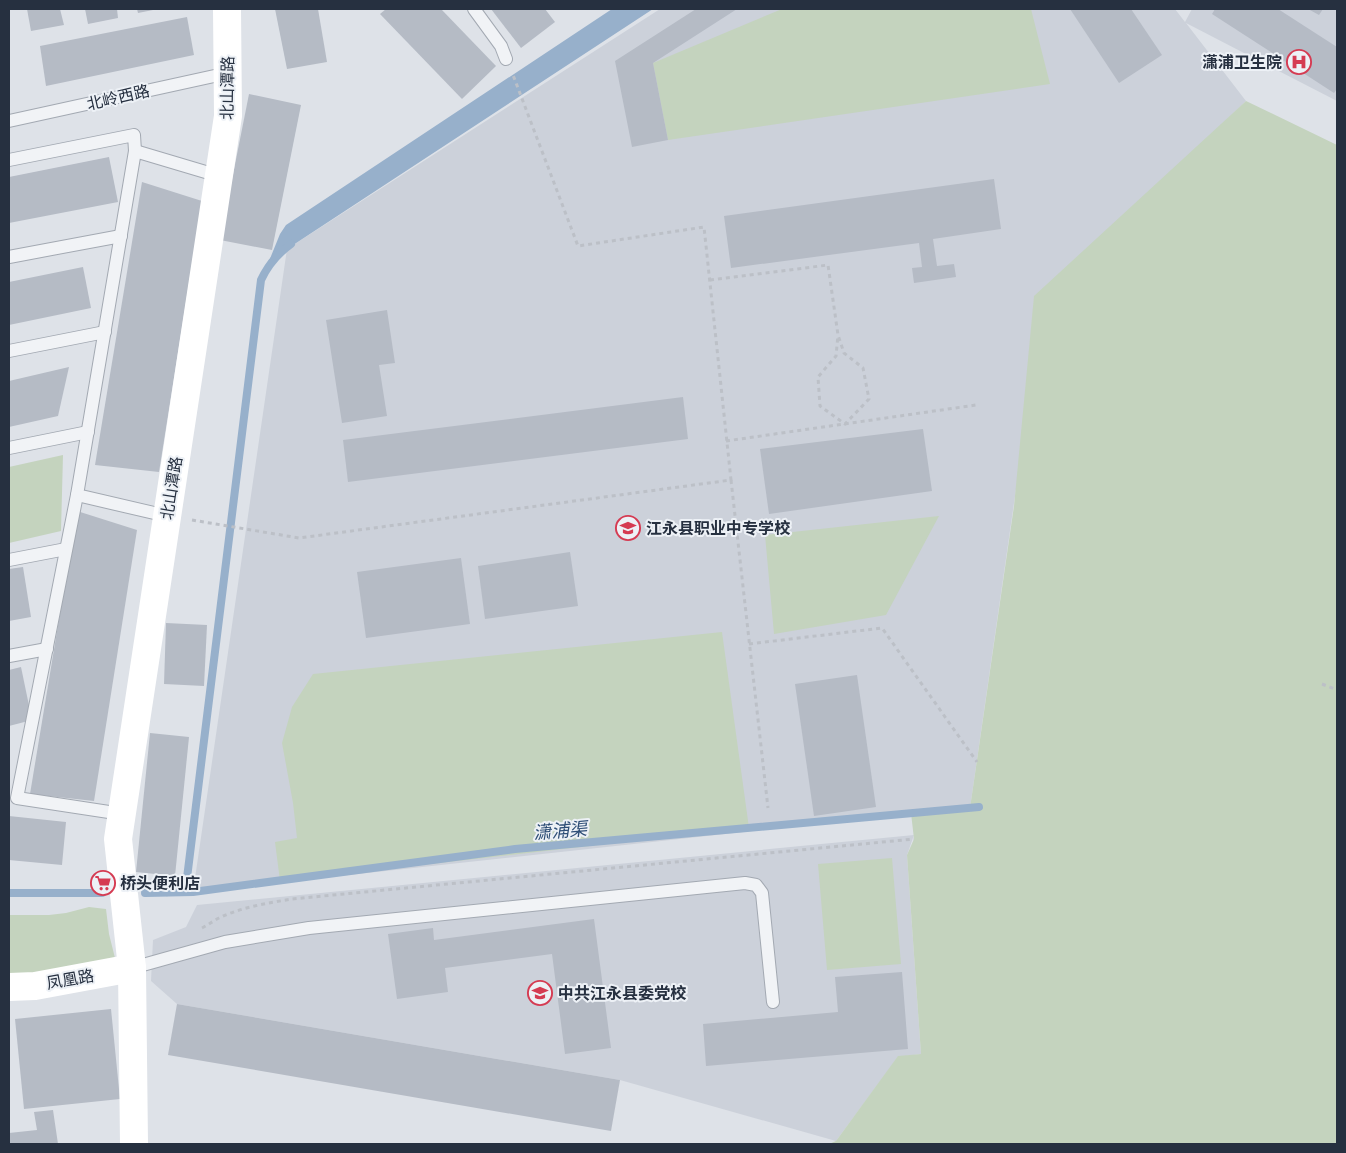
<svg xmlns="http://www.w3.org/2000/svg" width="1346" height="1153" viewBox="0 0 1346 1153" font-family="'Noto Sans','Noto Sans SC',sans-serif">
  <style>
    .built { fill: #ccd1da }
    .green { fill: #c4d3be }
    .water { fill: #97b0cb }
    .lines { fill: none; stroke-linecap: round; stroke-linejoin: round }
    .stream { stroke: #97b0cb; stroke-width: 8 }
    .building { fill: #b5bbc5 }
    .service-casing { stroke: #a3a9b2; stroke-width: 14 }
    .path { stroke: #bcc0c7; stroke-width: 3; stroke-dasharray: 4 4; stroke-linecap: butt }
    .service { stroke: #f1f3f6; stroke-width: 12 }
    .secondary { stroke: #fff; stroke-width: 28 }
    .labels { text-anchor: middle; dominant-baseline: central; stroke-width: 4; stroke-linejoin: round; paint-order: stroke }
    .poi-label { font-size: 16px; font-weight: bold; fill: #263040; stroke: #edf1f6; text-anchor: start }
    .street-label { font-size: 16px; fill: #263040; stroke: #edf1f6 }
    .water-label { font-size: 18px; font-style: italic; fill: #2e4e76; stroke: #edf1f6 }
  </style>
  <rect width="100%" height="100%" fill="#dee2e8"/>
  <g class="built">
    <path d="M 660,9 L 1175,9 L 1185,22 L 1192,9 L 1337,9 L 1337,101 L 1186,23 L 1246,101 L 1044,295 L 970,808 L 918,813 L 193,892 L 287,249 Z"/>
    <path d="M 914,835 L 907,855 L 921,1054 L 898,1057 L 836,1141 L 620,1080 L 177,1004 L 151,981 L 153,940 L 186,927 L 197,905 Z"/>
  </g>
  <g class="green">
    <path d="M 782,9 L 1031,9 L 1050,84 L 668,140 L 653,63 Z"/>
    <path d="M 1246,101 L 1337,145 L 1337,1144 L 829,1144 L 836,1141 L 898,1056 L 921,1054 L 907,855 L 914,839 L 911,813 L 970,808 L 1014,506 L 1034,296 Z"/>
    <path d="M 63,455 L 61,531 L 9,543 L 9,467 Z"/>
    <path d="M 939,516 L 886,615 L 774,634 L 765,535 Z"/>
    <path d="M 722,632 L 749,828 L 280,881 L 275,842 L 297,838 L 293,803 L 282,743 L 292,707 L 313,674 Z"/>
    <path d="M 892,858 L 901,964 L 827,970 L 818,864 Z"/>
    <path d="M 89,907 L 106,909 L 109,934 L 118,970 L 9,979 L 9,915 L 49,915 L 66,913 Z"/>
  </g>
  <path class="water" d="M 612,9 L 653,9 L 287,249 L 284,249 L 267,266 L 280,234 L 286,225 Z"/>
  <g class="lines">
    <g class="stream">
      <path d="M 167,892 L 187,878 L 261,280 C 268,265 277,254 291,244"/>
      <path d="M 9,893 L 102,893"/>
      <path d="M 145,893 L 193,892 L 515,849 L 979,807"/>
    </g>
  </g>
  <g class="building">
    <path d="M 27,9 L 60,9 L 64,25 L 31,31 Z"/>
    <path d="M 85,9 L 117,9 L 118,18 L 88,24 Z"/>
    <path d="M 137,9 L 153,9 L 153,10 L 138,13 Z"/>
    <path d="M 275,9 L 318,9 L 327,62 L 287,69 Z"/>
    <path d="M 386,9 L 441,9 L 496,66 L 462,99 L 380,14 Z"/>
    <path d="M 491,9 L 545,9 L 555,22 L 521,48 Z"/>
    <path d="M 696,9 L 737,9 L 653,63 L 668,140 L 632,147 L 615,61 Z"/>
    <path d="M 1070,9 L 1131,9 L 1162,55 L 1119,83 Z"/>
    <path d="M 1215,9 L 1278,9 L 1337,47 L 1337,89 L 1334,93 L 1212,14 Z"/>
    <path d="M 1308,9 L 1323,9 L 1319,15 Z"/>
    <path d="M 187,17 L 194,55 L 46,86 L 40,46 Z"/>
    <path d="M 249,94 L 301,105 L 272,250 L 220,240 Z"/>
    <path d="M 109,157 L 118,202 L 9,223 L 9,177 Z"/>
    <path d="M 994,179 L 1001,229 L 933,239 L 937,266 L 954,264 L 956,277 L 914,283 L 912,268 L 922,267 L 919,243 L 731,268 L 724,216 Z"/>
    <path d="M 142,182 L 202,201 L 159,472 L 95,465 Z"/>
    <path d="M 83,267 L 91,308 L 9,325 L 9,282 Z"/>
    <path d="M 387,310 L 395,363 L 379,365 L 387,416 L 342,423 L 326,320 Z"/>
    <path d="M 69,367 L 58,416 L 9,427 L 9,381 Z"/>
    <path d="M 683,397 L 688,439 L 348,482 L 343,440 Z"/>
    <path d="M 923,429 L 932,491 L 769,514 L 760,449 Z"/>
    <path d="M 77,511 L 137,530 L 94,801 L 30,794 Z"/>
    <path d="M 570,552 L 578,606 L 485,619 L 478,566 Z"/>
    <path d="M 461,558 L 470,624 L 366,638 L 357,572 Z"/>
    <path d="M 23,567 L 31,617 L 9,621 L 9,569 Z"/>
    <path d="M 166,623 L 207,625 L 204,686 L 164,684 Z"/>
    <path d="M 21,667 L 32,720 L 9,726 L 9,670 Z"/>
    <path d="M 857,675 L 876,807 L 814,816 L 795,684 Z"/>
    <path d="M 150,733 L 189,737 L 175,876 L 136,872 Z"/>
    <path d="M 9,816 L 66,822 L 62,865 L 9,860 Z"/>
    <path d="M 594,919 L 611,1048 L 565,1054 L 552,954 L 445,968 L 448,992 L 397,999 L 388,934 L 433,928 L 434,940 Z"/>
    <path d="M 902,972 L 908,1049 L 706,1066 L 703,1024 L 838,1012 L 835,977 Z"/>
    <path d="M 177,1004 L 620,1080 L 611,1131 L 168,1055 Z"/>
    <path d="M 111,1009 L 120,1099 L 24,1109 L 15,1019 Z"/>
    <path d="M 53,1110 L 58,1144 L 9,1144 L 9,1133 L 37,1130 L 34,1112 Z"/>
  </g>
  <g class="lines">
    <defs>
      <g id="service">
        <path d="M 474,9 L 501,46 L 506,59"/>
        <path d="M 9,121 L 228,73"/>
        <path d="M 9,160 L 134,135 L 135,151"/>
        <path d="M 9,257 L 121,236"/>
        <path d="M 9,351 L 105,332"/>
        <path d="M 9,448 L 88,432"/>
        <path d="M 77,495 L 17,798 L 122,814"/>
        <path d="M 167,516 L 77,495 L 135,151 L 219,176"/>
        <path d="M 9,560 L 66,549"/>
        <path d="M 9,656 L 47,649"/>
        <path d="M 132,968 L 225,942 L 309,928 L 745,883 L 756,885 L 762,893 L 773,1002"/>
      </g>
    </defs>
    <use href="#service" class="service-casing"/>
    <g class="path">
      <path d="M 710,280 L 828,265 L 838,335 L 844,353 L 863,368 L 869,399 L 845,424 L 820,406 L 818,377 L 836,356 L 838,335"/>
      <path d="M 726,441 L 976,405"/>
      <path d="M 731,480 L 768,808"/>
      <path d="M 192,520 L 299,538 L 731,480 L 704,227 L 578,246 L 513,75"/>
      <path d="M 749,644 L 882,628 L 977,762"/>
      <path d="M 1322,684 L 1337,690"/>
      <path d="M 202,928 C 208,925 213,921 219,918 C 242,907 268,903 292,899 L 914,839"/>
    </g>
    <use href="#service" class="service"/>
    <g class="secondary">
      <path d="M 9,987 L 35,986 L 132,968"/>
      <path d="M 134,1144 L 132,968 L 118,839 L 228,116 L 227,9"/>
    </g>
  </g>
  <defs>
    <symbol id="hospital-ring" viewBox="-11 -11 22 22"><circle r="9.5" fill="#edf1f6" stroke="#d53b52" stroke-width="1.5"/><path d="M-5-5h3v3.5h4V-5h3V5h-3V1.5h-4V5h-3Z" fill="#d53b52"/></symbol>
    <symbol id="school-ring" viewBox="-11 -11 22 22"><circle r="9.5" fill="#edf1f6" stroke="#d53b52" stroke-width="1.5"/><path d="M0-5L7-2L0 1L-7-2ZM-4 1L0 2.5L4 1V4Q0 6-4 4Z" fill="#d53b52"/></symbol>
    <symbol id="supermarket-ring" viewBox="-11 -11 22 22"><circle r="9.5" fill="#edf1f6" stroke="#d53b52" stroke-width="1.5"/><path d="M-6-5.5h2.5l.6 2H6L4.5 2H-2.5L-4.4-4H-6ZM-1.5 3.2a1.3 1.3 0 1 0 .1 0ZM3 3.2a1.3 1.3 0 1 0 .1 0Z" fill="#d53b52"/></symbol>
  </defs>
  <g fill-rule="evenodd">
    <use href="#hospital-ring" x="1285" y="48" width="28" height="28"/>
    <use href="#school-ring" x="614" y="514" width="28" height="28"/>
    <use href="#supermarket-ring" x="89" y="869" width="28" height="28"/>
    <use href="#school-ring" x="526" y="979" width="28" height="28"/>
  </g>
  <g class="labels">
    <g class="poi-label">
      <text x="1282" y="62" text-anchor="end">潇浦卫生院</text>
      <text x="646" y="528">江永县职业中专学校</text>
      <text x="120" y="883">桥头便利店</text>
      <text x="558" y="993">中共江永县委党校</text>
    </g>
    <g class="street-label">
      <text transform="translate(227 88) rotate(-89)">北山潭路</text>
      <text transform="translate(118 97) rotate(-13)">北岭西路</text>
      <text transform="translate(171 488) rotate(-81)">北山潭路</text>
      <text transform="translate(70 979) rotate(-10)">凤凰路</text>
    </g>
    <g class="water-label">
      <text transform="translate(560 830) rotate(-5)">潇浦渠</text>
    </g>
  </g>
  <rect width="1346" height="1153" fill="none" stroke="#263040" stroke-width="20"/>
</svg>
